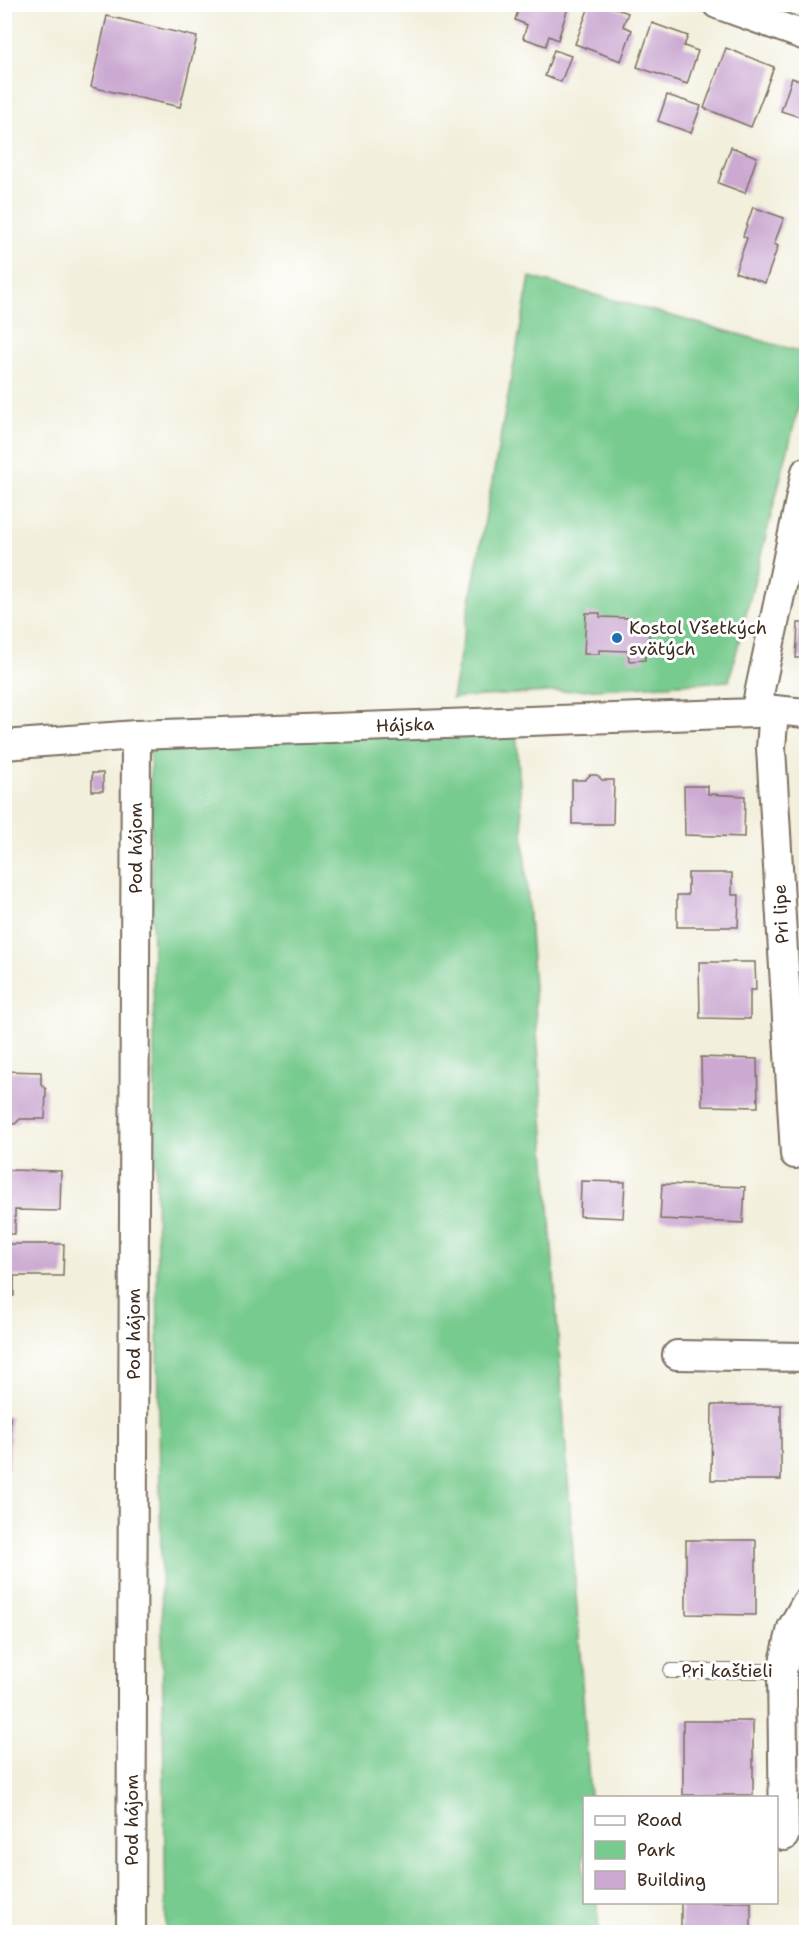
<svg xmlns="http://www.w3.org/2000/svg" width="811" height="1937" viewBox="0 0 811 1937" font-family="'Shantell Sans',sans-serif">
  <style>
    .green { fill: #77cb8e; stroke: #597a56; stroke-width: 1.5 }
    .building { fill: #cba9d1 }
    .lines { fill: none; stroke-linecap: round; stroke-linejoin: round }
    .service-casing { stroke: #7b6f60; stroke-width: 16 }
    .minor-casing { stroke: #7b6f60; stroke-width: 32 }
    .service { stroke: #fff; stroke-width: 14 }
    .minor { stroke: #fff; stroke-width: 28 }
    .poi-dot { fill: #1f6fb2; stroke: #fff; stroke-width: 2 }
    .labels { text-anchor: middle; dominant-baseline: central; stroke-width: 6; stroke-linejoin: round; paint-order: stroke }
    .poi-label { font-size: 18px; fill: #3b2a1e; stroke: #fff; text-anchor: start }
    .street-label { font-size: 18px; fill: #3b2a1e; stroke: #fff }
  </style>
  <rect width="100%" height="100%" fill="#fff"/>
  <filter id="ink" filterUnits="userSpaceOnUse"><feTurbulence type="fractalNoise" baseFrequency=".0167" numOctaves="2"/><feDisplacementMap in="SourceGraphic" scale="12" xChannelSelector="R" yChannelSelector="G"/><feConvolveMatrix kernelMatrix="1 2 1 2 8 2 1 2 1" color-interpolation-filters="sRGB"/></filter>
  <filter id="wash" filterUnits="userSpaceOnUse"><feTurbulence type="fractalNoise" baseFrequency=".008" numOctaves="4" result="noise"/><feDisplacementMap in="SourceGraphic" scale="24" xChannelSelector="R" yChannelSelector="G"/><feGaussianBlur stdDeviation="1.35" result="paint"/><feColorMatrix in="noise" values="0 0 0 0 0 0 0 0 0 0 0 0 0 0 0 0 0 1.4 0 .05"/><feComposite in="paint" operator="in"/></filter>
  <g filter="url(#wash)">
    <rect width="100%" height="100%" fill="#f2efdc"/>
    <g class="green">
      <path d="M 530,277 L 806,353 L 806,378 L 729,681 L 452,698 Z"/>
      <path d="M 516,729 L 590,1797 L 584,1798 L 584,1902 L 597,1903 L 599,1932 L 166,1932 L 150,746 Z"/>
    </g>
    <g id="blocks">
      <g class="building">
        <path d="M 520,4 L 569,4 L 558,40 L 549,36 L 546,46 L 523,38 L 527,25 L 515,20 Z"/>
        <path d="M 590,4 L 604,4 L 628,13 L 623,26 L 632,30 L 621,61 L 575,44 Z"/>
        <path d="M 107,16 L 197,37 L 180,107 L 91,87 Z"/>
        <path d="M 652,23 L 688,36 L 684,46 L 698,51 L 687,84 L 637,67 Z"/>
        <path d="M 726,48 L 774,67 L 751,127 L 704,108 Z"/>
        <path d="M 554,50 L 571,56 L 561,82 L 545,76 Z"/>
        <path d="M 792,78 L 806,83 L 806,119 L 781,111 Z"/>
        <path d="M 667,95 L 701,106 L 691,133 L 658,121 Z"/>
        <path d="M 731,147 L 757,157 L 745,193 L 718,183 Z"/>
        <path d="M 753,207 L 784,218 L 774,244 L 778,246 L 765,283 L 735,272 L 747,238 L 743,236 Z"/>
        <path d="M 586,613 L 600,613 L 600,617 L 631,618 L 631,623 L 646,624 L 650,634 L 645,644 L 645,660 L 629,661 L 628,651 L 599,650 L 599,654 L 584,654 Z"/>
        <path d="M 798,623 L 806,623 L 806,658 L 796,658 Z"/>
        <rect x="92" y="773" width="11" height="18"/>
        <path d="M 590,775 L 597,775 L 602,780 L 614,780 L 613,824 L 572,824 L 572,780 L 585,780 Z"/>
        <path d="M 684,786 L 708,786 L 708,794 L 745,796 L 744,837 L 685,835 Z"/>
        <path d="M 688,873 L 732,873 L 732,895 L 739,895 L 738,927 L 677,927 L 677,895 L 688,895 Z"/>
        <path d="M 699,962 L 755,962 L 756,990 L 750,990 L 750,1019 L 700,1018 Z"/>
        <path d="M 701,1057 L 757,1059 L 758,1107 L 702,1106 Z"/>
        <path d="M 4,1071 L 41,1072 L 41,1084 L 46,1089 L 45,1119 L 20,1119 L 15,1124 L 4,1122 Z"/>
        <path d="M 4,1170 L 61,1171 L 60,1211 L 15,1210 L 15,1234 L 4,1234 Z"/>
        <path d="M 581,1181 L 625,1182 L 623,1218 L 580,1216 Z"/>
        <path d="M 662,1184 L 745,1187 L 743,1223 L 660,1219 Z"/>
        <path d="M 4,1244 L 64,1244 L 63,1276 L 14,1276 L 14,1296 L 4,1296 Z"/>
        <path d="M 712,1405 L 781,1405 L 781,1480 L 711,1480 Z"/>
        <path d="M 4,1416 L 10,1416 L 9,1468 L 4,1468 Z"/>
        <path d="M 686,1540 L 756,1540 L 756,1615 L 686,1614 Z"/>
        <rect x="683" y="1721" width="70" height="74"/>
        <rect x="681" y="1902" width="70" height="30"/>
      </g>
    </g>
  </g>
  <g filter="url(#ink)">
    <use href="#blocks" fill-opacity="0" stroke="#7b6f60" stroke-width="1.5"/>
    <g class="lines">
      <defs>
        <path id="service" d="M 671,1671 L 782,1671"/>
        <g id="minor">
          <path d="M 717,4 L 806,36"/>
          <path d="M 774,710 L 771,748 L 795,1154"/>
          <path d="M 755,713 L 806,472"/>
          <path d="M 4,745 L 136,735 L 755,713 L 774,710 L 806,713"/>
          <path d="M 677,1355 L 806,1357"/>
          <path d="M 784,1836 L 782,1671 L 792,1628 L 806,1603"/>
          <path d="M 131,1932 L 136,735"/>
        </g>
      </defs>
      <use href="#service" class="service-casing"/>
      <use href="#minor" class="minor-casing"/>
      <use href="#service" class="service"/>
      <use href="#minor" class="minor"/>
    </g>
  </g>
  <circle class="poi-dot" cx="617" cy="638" r="6"/>
  <g class="labels">
    <g class="poi-label">
      <text x="629" y="628">Kostol Všetkých<tspan x="629" dy="21">svätých</tspan></text>
    </g>
    <g class="street-label">
      <text transform="translate(405 725) rotate(-2)">Hájska</text>
      <text transform="translate(136 848) rotate(-90)">Pod hájom</text>
      <text transform="translate(781 914) rotate(-93)">Pri lipe</text>
      <text transform="translate(134 1334) rotate(-90)">Pod hájom</text>
      <text x="727" y="1671">Pri kaštieli</text>
      <text transform="translate(132 1820) rotate(-90)">Pod hájom</text>
    </g>
  </g>
  <rect width="811" height="1937" fill="none" stroke="#fff" stroke-width="24"/>
  <rect x="583" y="1796" width="195" height="108" fill="#ffffff" stroke="#b1aaa5" stroke-width="1.5"/>
  <rect x="595" y="1816" width="30" height="9" fill="#ffffff" stroke="#b1aaa5" stroke-width="1.5"/>
  <text x="637" y="1826" font-size="18" fill="#3b2a1e">Road</text>
  <rect x="595" y="1841" width="30" height="18" fill="#77cb8e" stroke="#b1aaa5" stroke-width="1.5"/>
  <text x="637" y="1856" font-size="18" fill="#3b2a1e">Park</text>
  <rect x="595" y="1871" width="30" height="18" fill="#cba9d1" stroke="#b1aaa5" stroke-width="1.5"/>
  <text x="637" y="1886" font-size="18" fill="#3b2a1e">Building</text>
</svg>
